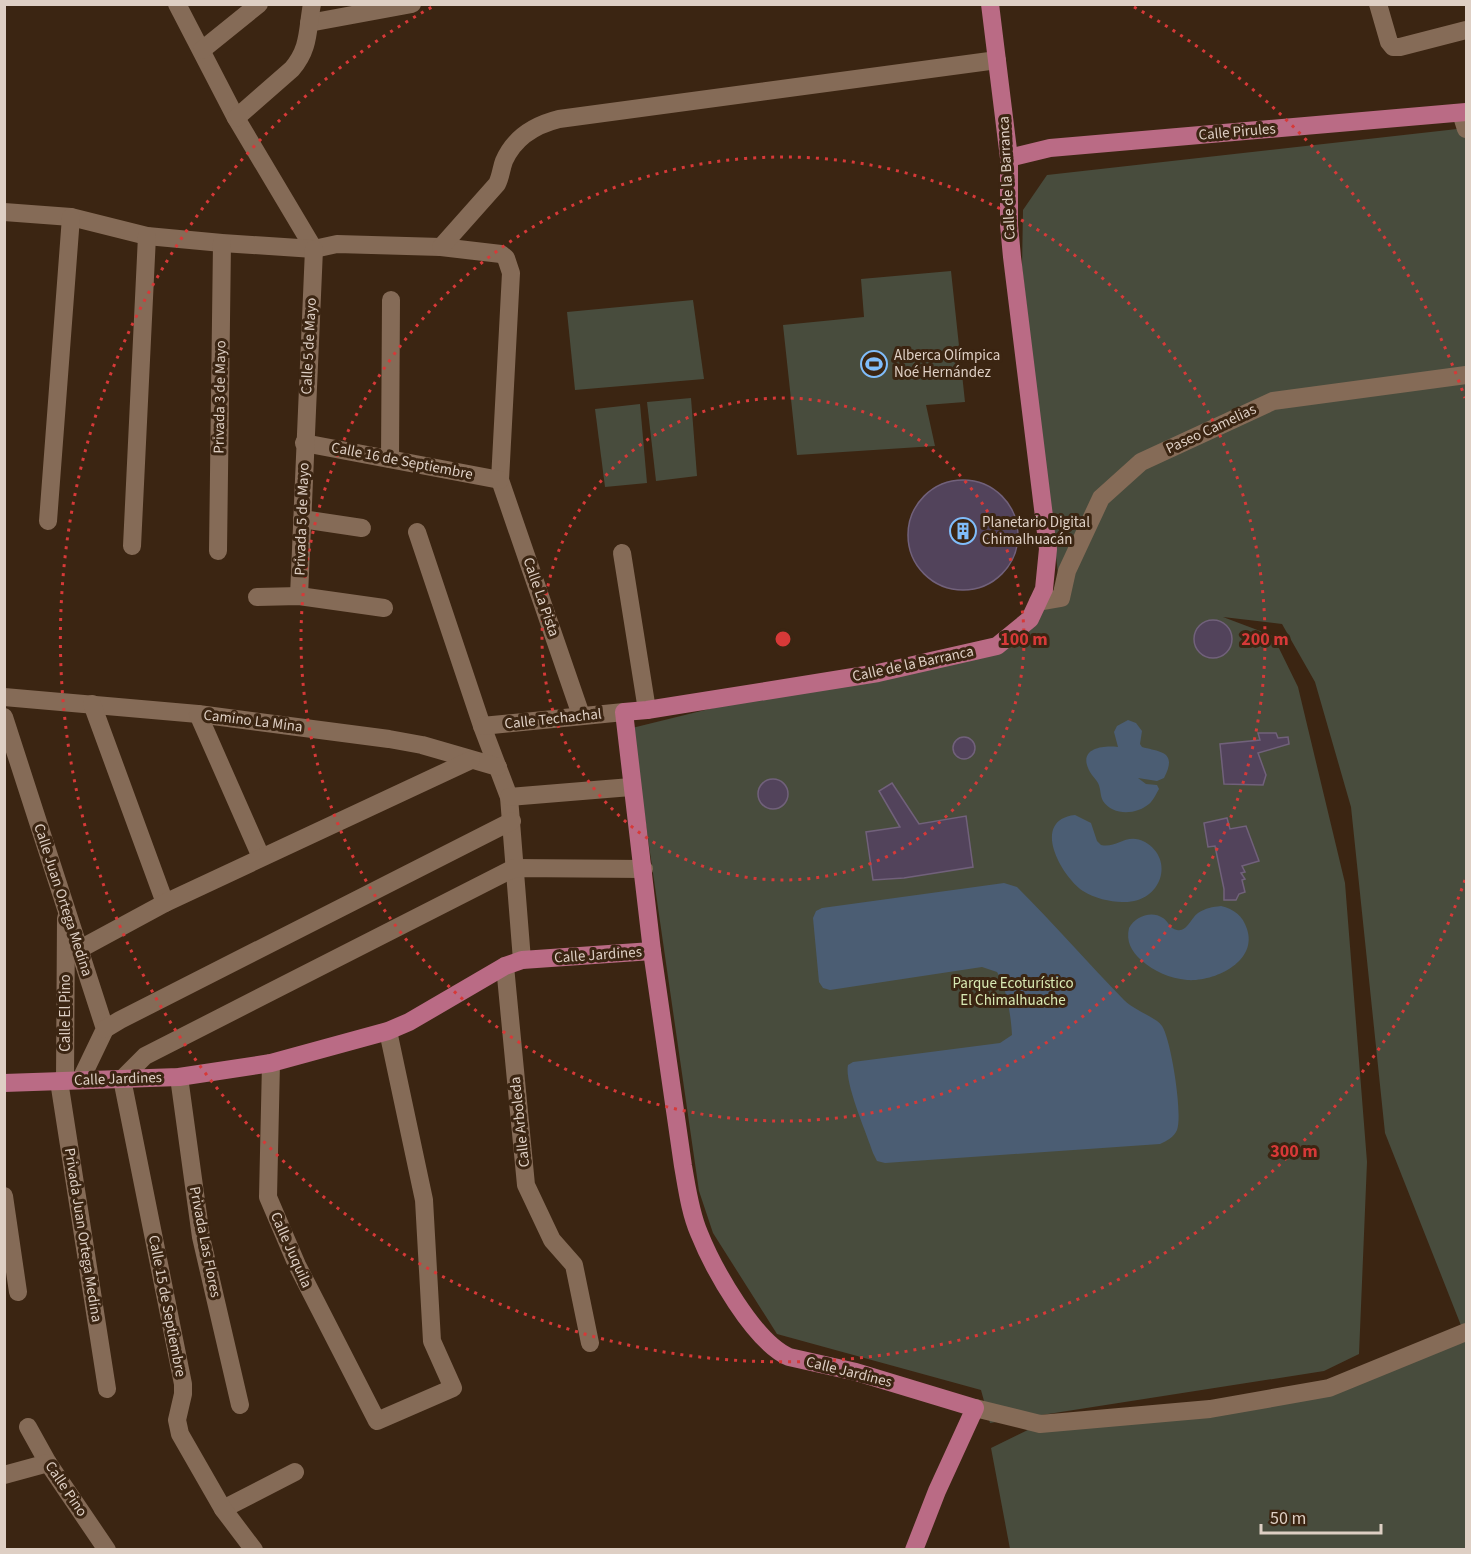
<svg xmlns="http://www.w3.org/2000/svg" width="1471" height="1554" viewBox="0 0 1471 1554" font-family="'Source Sans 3',sans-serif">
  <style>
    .green { fill: #484c3d }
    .water { fill: #4b5d73 }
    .building { fill: #52435b; stroke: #71617b; stroke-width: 1.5 }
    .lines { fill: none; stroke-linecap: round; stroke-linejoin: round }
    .minor { stroke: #856b57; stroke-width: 18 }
    .major { stroke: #ba6b85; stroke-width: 18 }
    .ring { fill: none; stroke: #d73938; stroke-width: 3; stroke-dasharray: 3 6 }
    .labels { text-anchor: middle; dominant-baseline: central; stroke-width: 6; stroke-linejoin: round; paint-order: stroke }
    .street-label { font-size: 15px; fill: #decfc4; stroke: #3b2512 }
    .poi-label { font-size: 15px; fill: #decfc4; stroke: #3b2512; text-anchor: start }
    .park-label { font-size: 15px; fill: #d9e9b3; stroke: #3b2512 }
    .centre { fill: #d73938; stroke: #3b2512; stroke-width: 3 }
    .ring-label { font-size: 18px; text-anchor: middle; font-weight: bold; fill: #d73938; stroke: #3b2512; stroke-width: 6; stroke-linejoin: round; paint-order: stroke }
  </style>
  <rect width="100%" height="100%" fill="#3b2512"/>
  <g class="green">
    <path d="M 1466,128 L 1466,1549 L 1010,1549 L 991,1448 L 1040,1424 L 1329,1388 L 1464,1333 L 1385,1133 L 1351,807 L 1315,682 L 1282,624 L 1223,617 L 1273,636 L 1298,687 L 1345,883 L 1367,1162 L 1359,1354 L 1324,1371 L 990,1423 L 981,1390 L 777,1334 L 713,1233 L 699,1191 L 632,728 L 1015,634 L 1040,605 L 1061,599 L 1022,268 L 1023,210 L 1047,175 Z"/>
    <path d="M 951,271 L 965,402 L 926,405 L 935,446 L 797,455 L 783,325 L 864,317 L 861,279 Z"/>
    <path d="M 693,300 L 704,379 L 575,390 L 567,312 Z"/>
    <path d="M 691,398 L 697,476 L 656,481 L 647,402 Z"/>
    <path d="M 640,404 L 647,483 L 605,487 L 595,409 Z"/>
  </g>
  <g class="water">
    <path d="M 1128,720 L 1136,723 L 1142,731 L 1140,744 L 1142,747 C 1160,752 1178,751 1164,778 L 1157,781 L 1138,778 L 1146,784 L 1157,785 L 1159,789 C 1156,794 1153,801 1149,804 C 1136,815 1113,816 1103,801 C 1100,796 1101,789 1098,783 C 1096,779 1092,776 1090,772 C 1077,749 1101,745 1118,747 L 1114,732 L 1117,726 Z"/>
    <path d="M 1075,815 L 1091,823 L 1097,841 L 1101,845 C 1117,849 1126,832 1145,842 C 1176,860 1161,904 1122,902 C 1110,902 1094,898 1083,891 C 1061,876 1030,820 1075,815 Z"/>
    <path d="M 1004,883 L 1017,887 C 1054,924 1088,963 1124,1000 C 1135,1011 1156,1017 1162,1026 C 1171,1039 1183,1115 1177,1130 C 1174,1137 1167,1141 1160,1144 L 885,1163 L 877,1161 L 873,1153 C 867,1134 844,1082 848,1065 L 853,1062 L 1000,1043 L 1012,1035 C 1011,1016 1007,989 997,972 L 982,967 L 830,990 L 823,988 L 819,982 L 813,918 L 816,911 L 822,908 Z"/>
    <path d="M 1221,906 C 1234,909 1243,916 1247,929 C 1258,962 1214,982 1187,980 C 1169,978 1155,972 1141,960 C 1131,951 1126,941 1129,928 C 1135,917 1151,910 1163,918 C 1168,921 1170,929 1177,930 C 1187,932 1191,918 1198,913 C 1206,908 1212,907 1221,906 Z"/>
  </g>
  <g class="building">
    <circle cx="963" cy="535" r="55"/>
    <circle cx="1213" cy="639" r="19"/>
    <path d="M 1258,733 L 1276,733 L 1278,738 L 1288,737 L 1289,744 L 1258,753 L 1266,775 L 1263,785 L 1224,784 L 1220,744 L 1260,740 Z"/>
    <circle cx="964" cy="748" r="11"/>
    <circle cx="773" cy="794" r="15"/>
    <path d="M 892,783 L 919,824 L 966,816 L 973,867 L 904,878 L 873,880 L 866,832 L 900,827 L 879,791 Z"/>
    <path d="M 1227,818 L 1230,829 L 1246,826 L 1259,861 L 1242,866 L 1245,872 L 1241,873 L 1245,879 L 1242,880 L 1245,892 L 1239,894 L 1236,900 L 1224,900 L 1224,889 L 1215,846 L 1208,847 L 1204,823 Z"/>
  </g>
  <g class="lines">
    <g class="minor">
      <path d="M 177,4 L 236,118 L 314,249"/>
      <path d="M 1378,4 L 1389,42 L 1393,47 L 1400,47 L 1466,30"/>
      <path d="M 309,23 L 412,4"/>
      <path d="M 202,50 L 259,4"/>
      <path d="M 1461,113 L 1466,129"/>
      <path d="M 236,118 L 292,69 C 310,48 307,30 312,4"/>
      <path d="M 4,212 L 71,217 L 147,236 L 222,243 L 314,249 L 337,244 L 441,247 L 501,254 L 506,258 L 511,273 L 500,480 L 581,715"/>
      <path d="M 441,247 L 497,184 C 501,176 501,169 504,161 C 514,138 535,125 559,119 L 997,60"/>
      <path d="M 304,443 L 500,480"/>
      <path d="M 390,459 L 391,300"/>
      <path d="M 302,519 L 362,528"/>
      <path d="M 48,521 L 71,217"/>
      <path d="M 417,532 L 482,726 L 509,797 L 522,960"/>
      <path d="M 132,546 L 147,236"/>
      <path d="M 218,551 L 222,243"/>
      <path d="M 622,553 L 647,710"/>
      <path d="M 299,596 L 314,249"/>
      <path d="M 257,597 L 299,596 L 384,608"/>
      <path d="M 1038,602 L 1061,598 L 1067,571 L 1101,498 L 1141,462 L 1273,401 L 1466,375"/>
      <path d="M 4,697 L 198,714 L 389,739 L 422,745 L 498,767"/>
      <path d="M 92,704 L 165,903"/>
      <path d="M 198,714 L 261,857"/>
      <path d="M 4,717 L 105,1029 L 81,1079"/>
      <path d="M 482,726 L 624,712"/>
      <path d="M 509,797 L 631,787"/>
      <path d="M 80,949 L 165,903 L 471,760"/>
      <path d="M 505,966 L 526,1185 L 552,1240 L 574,1265 L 590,1343"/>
      <path d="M 105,1029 L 120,1020 L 512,821"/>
      <path d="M 271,1063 L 268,1197 L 297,1265 L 377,1421 L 453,1388 L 432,1341 L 424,1200 L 388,1031"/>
      <path d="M 179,1077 L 201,1237 L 240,1405"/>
      <path d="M 65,1080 L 66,918"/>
      <path d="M 59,1081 L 107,1389"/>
      <path d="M 4,1196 L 18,1292"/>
      <path d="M 975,1408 L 1040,1424 L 1210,1409 L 1329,1388 L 1466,1332"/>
      <path d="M 28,1427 L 48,1463 L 107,1550"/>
      <path d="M 4,1475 L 48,1463"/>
      <path d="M 223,1509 L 295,1472"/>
      <path d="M 254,1550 L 223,1509 L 180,1434 L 177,1420 L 183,1394 L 183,1384 L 122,1079 L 145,1056 L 514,868 L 644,869"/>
    </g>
    <g class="major">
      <path d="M 1009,158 L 1050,148 L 1466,112"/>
      <path d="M 4,1083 L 179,1077 L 271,1063 L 388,1031 L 409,1022 L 505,966 L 522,960 L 652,951"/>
      <path d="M 914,1550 L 937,1491 L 975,1408 L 856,1372 L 789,1357 C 754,1342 713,1268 699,1233 C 690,1212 687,1188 683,1166 L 652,951 L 624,712 L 647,710 L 878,673 L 997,646 L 1030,619 L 1044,589 L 1048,549 L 1012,257 L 1009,225 L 1009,158 L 990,4"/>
    </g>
  </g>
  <g class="ring">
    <circle cx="783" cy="639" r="241"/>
    <circle cx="783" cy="639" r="482"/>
    <path d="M1465 880A723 723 0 1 1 432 7M1134 7A723 723 0 0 1 1465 398"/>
  </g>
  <defs>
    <symbol id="stadium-ring" viewBox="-11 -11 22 22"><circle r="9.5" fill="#3b2512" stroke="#80bdfa" stroke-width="1.5"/><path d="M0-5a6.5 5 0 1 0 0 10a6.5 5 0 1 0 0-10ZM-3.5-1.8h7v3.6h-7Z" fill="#80bdfa"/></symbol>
    <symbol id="building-ring" viewBox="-11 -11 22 22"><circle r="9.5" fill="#3b2512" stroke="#80bdfa" stroke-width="1.5"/><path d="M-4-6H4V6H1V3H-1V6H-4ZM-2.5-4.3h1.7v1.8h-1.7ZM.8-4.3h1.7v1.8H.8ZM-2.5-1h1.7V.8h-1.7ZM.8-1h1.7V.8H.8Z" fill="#80bdfa"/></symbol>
  </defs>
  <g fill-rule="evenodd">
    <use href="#stadium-ring" x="859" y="349" width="30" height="30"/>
    <use href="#building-ring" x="948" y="516" width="30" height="30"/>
  </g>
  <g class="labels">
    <g class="street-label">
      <text transform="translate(1237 132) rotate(-5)">Calle Pirules</text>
      <text transform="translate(1007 178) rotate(-93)">Calle de la Barranca</text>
      <text transform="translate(309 346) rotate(-87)">Calle 5 de Mayo</text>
      <text transform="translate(220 397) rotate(-89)">Privada 3 de Mayo</text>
      <text transform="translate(1211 429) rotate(-25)">Paseo Camelias</text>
      <text transform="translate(402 461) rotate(11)">Calle 16 de Septiembre</text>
      <text transform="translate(302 519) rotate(-88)">Privada 5 de Mayo</text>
      <text transform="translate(541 597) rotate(71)">Calle La Pista</text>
      <text transform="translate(913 664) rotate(-12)">Calle de la Barranca</text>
      <text transform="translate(553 719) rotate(-6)">Calle Techachal</text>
      <text transform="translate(253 721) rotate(7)">Camino La Mina</text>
      <text transform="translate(63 900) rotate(72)">Calle Juan Ortega Medina</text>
      <text transform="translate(598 955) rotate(-4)">Calle Jardines</text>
      <text transform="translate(65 1013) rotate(-90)">Calle El Pino</text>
      <text transform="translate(118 1079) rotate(-2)">Calle Jardines</text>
      <text transform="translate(520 1122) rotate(-96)">Calle Arboleda</text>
      <text transform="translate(83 1235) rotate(81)">Privada Juan Ortega Medina</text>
      <text transform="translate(205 1242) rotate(79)">Privada Las Flores</text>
      <text transform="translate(291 1250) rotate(66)">Calle Juquila</text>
      <text transform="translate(167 1306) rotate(79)">Calle 15 de Septiembre</text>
      <text transform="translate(849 1372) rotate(14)">Calle Jardines</text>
      <text transform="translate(66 1489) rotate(56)">Calle Pino</text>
    </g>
    <g class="poi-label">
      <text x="894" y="355">Alberca Olímpica<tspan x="894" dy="17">Noé Hernández</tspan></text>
      <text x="982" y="522">Planetario Digital<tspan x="982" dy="17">Chimalhuacán</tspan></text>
    </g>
    <g class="park-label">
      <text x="1013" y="983">Parque Ecoturístico<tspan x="1013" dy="17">El Chimalhuache</tspan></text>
    </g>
  </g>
  <circle cx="783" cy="639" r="9" class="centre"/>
  <g class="ring-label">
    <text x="1024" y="645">100 m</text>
    <text x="1265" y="645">200 m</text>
    <text x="1294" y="1157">300 m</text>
  </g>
  <rect width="1471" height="1554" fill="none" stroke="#decfc4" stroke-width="12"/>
  <path d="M1261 1524v9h120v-9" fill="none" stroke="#decfc4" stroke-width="3"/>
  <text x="1270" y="1524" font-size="18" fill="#decfc4" stroke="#3b2512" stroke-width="4.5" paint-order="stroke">50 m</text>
</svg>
